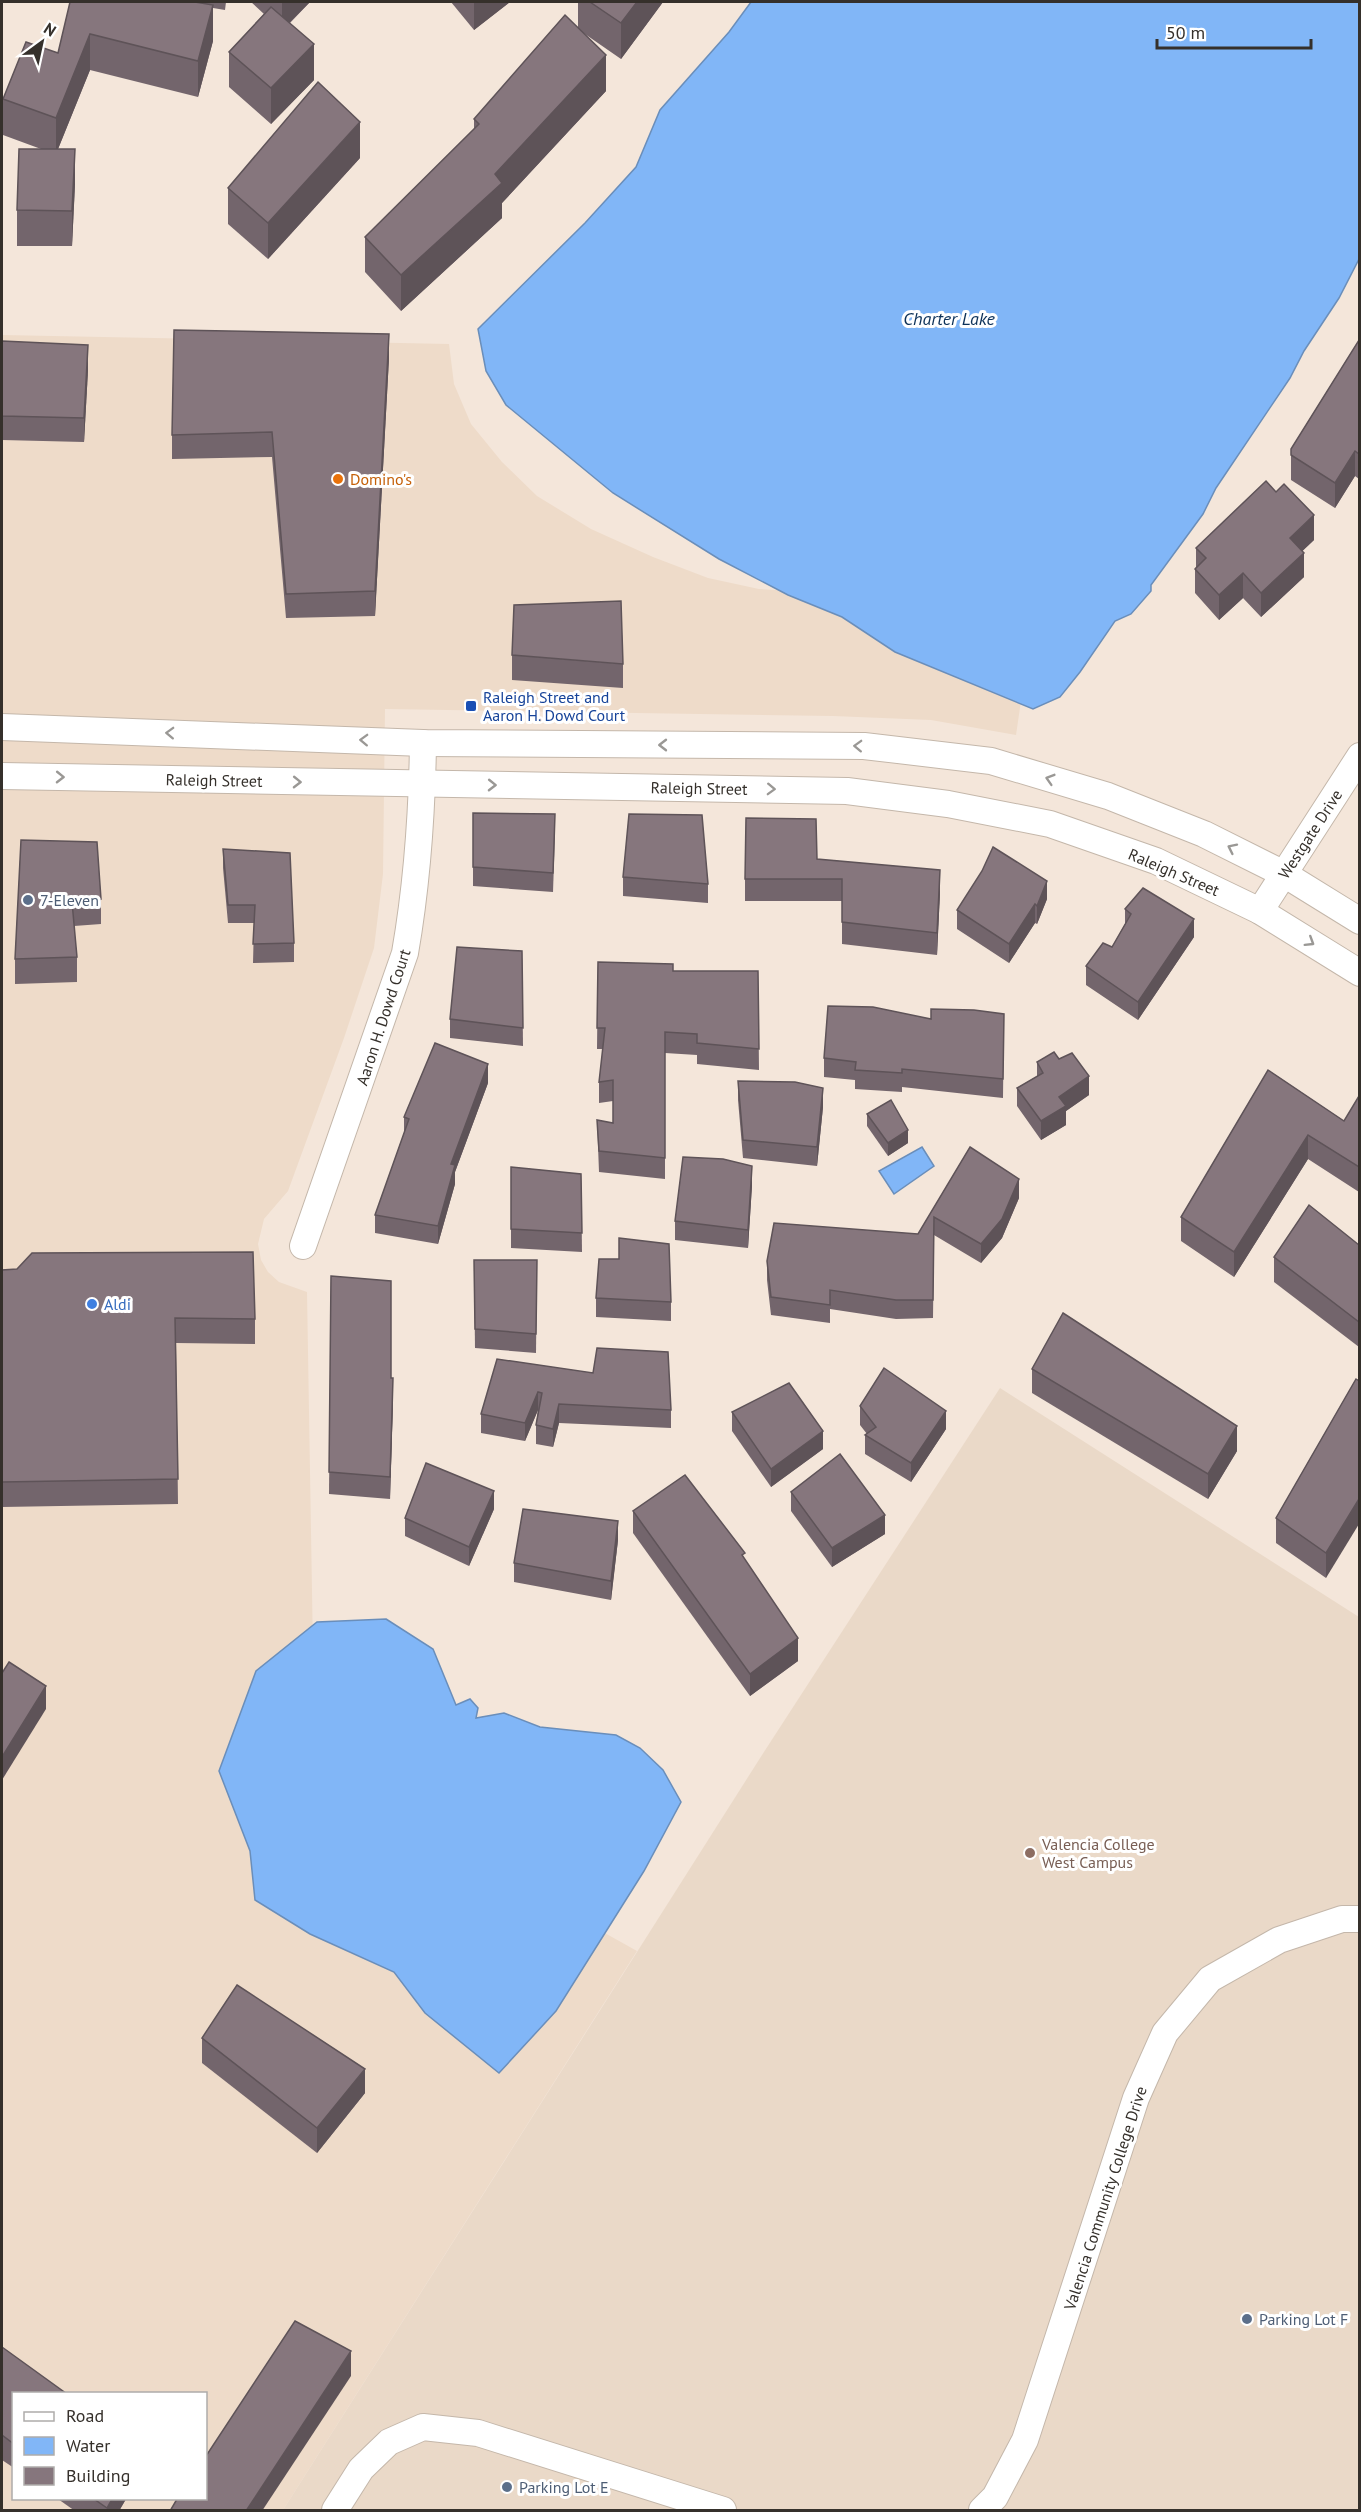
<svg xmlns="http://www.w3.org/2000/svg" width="1361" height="2512" viewBox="0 0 1361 2512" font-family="'PT Sans',sans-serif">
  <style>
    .built { fill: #eedbc9; fill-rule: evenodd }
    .education { fill: #ead9c8 }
    .water { fill: #81b6f7; stroke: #6a8eba; stroke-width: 1.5 }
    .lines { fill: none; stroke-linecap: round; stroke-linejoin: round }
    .minor-casing { stroke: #c4b7aa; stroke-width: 28 }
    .minor { stroke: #fff; stroke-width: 26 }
    .wall { fill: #73656c }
    .shaded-wall { fill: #5e5358 }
    .building { fill: #86767d; stroke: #5e5358; stroke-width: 1.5 }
    .oneway { stroke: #9a9895 }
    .food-dot { fill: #e8710a; stroke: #fff; stroke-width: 2 }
    .transit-dot { fill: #1a4fb4; stroke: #fff; stroke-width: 2 }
    .service-dot { fill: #5c6f8a; stroke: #fff; stroke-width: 2 }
    .shop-dot { fill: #3f7fe0; stroke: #fff; stroke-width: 2 }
    .education-dot { fill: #8d6e63; stroke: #fff; stroke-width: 2 }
    .labels { text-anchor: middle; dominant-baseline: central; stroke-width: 6; stroke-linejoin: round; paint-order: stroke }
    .food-label { font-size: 16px; fill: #c56008; stroke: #fff; text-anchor: start }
    .transit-label { font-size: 16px; fill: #164399; stroke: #fff; text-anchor: start }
    .street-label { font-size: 16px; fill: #35302b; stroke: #fff }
    .service-label { font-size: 16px; fill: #4e5e75; stroke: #fff; text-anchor: start }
    .shop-label { font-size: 16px; fill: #366cbe; stroke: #fff; text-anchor: start }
    .education-label { font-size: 16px; fill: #785e54; stroke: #fff; text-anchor: start }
    .water-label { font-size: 18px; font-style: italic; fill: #0c3159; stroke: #fff }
  </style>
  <rect width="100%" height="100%" fill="#f4e6da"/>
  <path class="built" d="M 2,335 L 449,344 L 454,384 L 471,424 L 502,462 L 537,496 L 591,529 L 653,557 L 708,578 L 759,589 L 843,594 L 1039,578 L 1016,735 L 931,720 L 833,716 L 385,709 L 383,874 L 374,948 L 344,1038 L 288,1191 L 264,1219 L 258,1244 L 261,1260 L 268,1272 L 279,1282 L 307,1292 L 315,1771 L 637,1951 L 283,2510 L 2,2510 ZM 14,2394 L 206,2394 L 206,2498 L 14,2498 Z"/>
  <path class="education" d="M 1000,1388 L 1359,1617 L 1359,2510 L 283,2510 L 762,1755 Z"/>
  <g class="water">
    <path d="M 751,2 L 1359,2 L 1359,259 L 1339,298 L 1304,351 L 1290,378 L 1216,488 L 1203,514 L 1151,585 L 1151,591 L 1131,614 L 1115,621 L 1080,672 L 1060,697 L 1033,709 L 895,652 L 842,617 L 788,595 L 719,559 L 613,493 L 506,405 L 486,371 L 478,329 L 585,223 L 636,167 L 660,110 L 729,32 Z"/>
    <path d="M 922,1147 L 934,1166 L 894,1194 L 879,1171 Z"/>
    <path d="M 386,1619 L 433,1649 L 456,1705 L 470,1699 L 478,1708 L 476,1718 L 504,1713 L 540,1727 L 616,1735 L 640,1748 L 663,1770 L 681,1802 L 644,1871 L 556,2011 L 499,2073 L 425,2013 L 394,1972 L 310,1934 L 255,1900 L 250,1851 L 219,1771 L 256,1671 L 317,1622 Z"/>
  </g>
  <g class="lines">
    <defs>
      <g id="minor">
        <path d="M 2,727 L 423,743 L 864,746 L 991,761 L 1108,796 L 1204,834 L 1284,874 L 1360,921"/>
        <path d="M 2,776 L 847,791 L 948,804 L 1050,824 L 1156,861 L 1260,911 L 1360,973"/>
        <path d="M 1260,911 L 1360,756"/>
        <path d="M 303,1246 L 405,953 C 417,884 422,813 423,743"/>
        <path d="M 335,2510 L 361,2469 L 389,2442 L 423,2427 L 478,2433 L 723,2510"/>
        <path d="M 982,2510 L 995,2497 L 1025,2440 L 1136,2098 L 1165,2033 L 1210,1979 L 1279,1940 L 1342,1919 L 1360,1919"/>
      </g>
    </defs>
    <use href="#minor" class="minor-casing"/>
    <use href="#minor" class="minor"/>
  </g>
  <g class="wall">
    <path d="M 70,2 L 226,2 L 225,10 L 213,8 L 213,41 L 198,97 L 90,70 L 58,149 L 75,184 L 72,246 L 17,246 L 17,210 L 41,149 L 3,135 L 3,99 L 58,53 Z"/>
    <path d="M 251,2 L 310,2 L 290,23 L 314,80 L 271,124 L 229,87 L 229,52 L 264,14 Z"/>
    <path d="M 451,2 L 510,2 L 474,30 Z"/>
    <path d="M 578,2 L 663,2 L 621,59 L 582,32 L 606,91 L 502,203 L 502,218 L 401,311 L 365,272 L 365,237 L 474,129 L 474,119 L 578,28 Z"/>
    <path d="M 360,158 L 268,259 L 228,224 L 228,188 Z"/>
    <path d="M 1359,340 L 1359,479 L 1355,476 L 1335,508 L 1291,480 L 1291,449 Z"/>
    <path d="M 2,341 L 88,370 L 84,442 L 2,440 Z"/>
    <path d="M 389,358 L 375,616 L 286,618 L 272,457 L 172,459 L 172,435 Z"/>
    <path d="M 1314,540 L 1302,551 L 1304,577 L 1261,617 L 1243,598 L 1219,620 L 1195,593 L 1195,569 L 1196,567 L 1196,548 Z"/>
    <path d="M 512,655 L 623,664 L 623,688 L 512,680 Z"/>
    <path d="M 473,813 L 555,833 L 553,892 L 473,886 Z"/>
    <path d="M 21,840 L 101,899 L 101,924 L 74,926 L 77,957 L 77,982 L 15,984 L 15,959 Z"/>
    <path d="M 223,849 L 294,943 L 294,962 L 253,963 L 254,923 L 228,923 L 223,868 Z"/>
    <path d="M 817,859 L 940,892 L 937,955 L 842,944 L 842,901 L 745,901 L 745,879 Z"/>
    <path d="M 623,877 L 708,884 L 708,903 L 623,896 Z"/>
    <path d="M 1047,899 L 1037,924 L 1035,923 L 1009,963 L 957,929 L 957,910 Z"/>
    <path d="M 1125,909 L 1194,937 L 1138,1020 L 1086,985 L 1086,966 L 1112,947 L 1125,924 Z"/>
    <path d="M 522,951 L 523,1046 L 450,1038 L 450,1019 Z"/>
    <path d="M 598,962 L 673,971 L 758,971 L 759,1070 L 697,1064 L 697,1055 L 665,1053 L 665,1179 L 599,1172 L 597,1120 L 613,1123 L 613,1101 L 599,1103 L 599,1082 L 603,1049 L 597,1049 Z"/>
    <path d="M 1004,1014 L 1003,1098 L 902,1087 L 902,1092 L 855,1089 L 855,1080 L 824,1077 L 824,1058 L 931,1019 Z"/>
    <path d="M 1037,1062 L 1089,1095 L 1066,1111 L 1066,1125 L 1041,1140 L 1017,1106 L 1017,1088 L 1037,1076 Z"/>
    <path d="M 1268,1070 L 1344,1121 L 1359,1096 L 1359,1192 L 1308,1159 L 1234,1277 L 1181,1241 L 1181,1217 Z"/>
    <path d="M 738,1081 L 823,1107 L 817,1166 L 743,1158 L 738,1100 Z"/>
    <path d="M 488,1083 L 455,1172 L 455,1184 L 438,1244 L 375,1233 L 375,1215 L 404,1133 L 404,1117 Z"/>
    <path d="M 867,1114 L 908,1143 L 888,1156 L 867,1126 Z"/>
    <path d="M 970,1147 L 1019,1198 L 1002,1238 L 981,1263 L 934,1235 L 933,1318 L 896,1319 L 830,1309 L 830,1323 L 771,1315 L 767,1280 L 767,1261 L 918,1234 Z"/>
    <path d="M 511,1167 L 581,1174 L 582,1252 L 511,1248 Z"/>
    <path d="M 752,1185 L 748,1248 L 675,1240 L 675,1221 Z"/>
    <path d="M 1359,1245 L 1359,1347 L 1274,1282 L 1274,1257 Z"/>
    <path d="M 619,1259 L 671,1302 L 671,1321 L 596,1317 L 596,1298 Z"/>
    <path d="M 474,1260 L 537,1260 L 536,1353 L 475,1348 Z"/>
    <path d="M 2,1270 L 255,1319 L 255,1344 L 176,1343 L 178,1504 L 2,1507 Z"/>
    <path d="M 331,1276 L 391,1378 L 393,1400 L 390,1499 L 329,1494 Z"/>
    <path d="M 497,1359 L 671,1410 L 671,1428 L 559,1423 L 553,1447 L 536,1444 L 536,1425 L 538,1410 L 525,1441 L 481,1433 L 481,1414 Z"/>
    <path d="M 1032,1369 L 1237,1451 L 1208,1499 L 1032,1393 Z"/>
    <path d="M 1356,1379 L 1326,1578 L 1276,1543 L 1276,1518 Z"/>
    <path d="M 860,1406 L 946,1429 L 911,1482 L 865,1454 L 865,1435 L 867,1434 L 860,1425 Z"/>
    <path d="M 732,1412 L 823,1449 L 771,1487 L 732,1431 Z"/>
    <path d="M 791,1492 L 885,1534 L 832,1567 L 791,1511 Z"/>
    <path d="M 494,1509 L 469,1566 L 405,1536 L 405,1518 Z"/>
    <path d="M 633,1511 L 798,1661 L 750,1696 L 633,1533 Z"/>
    <path d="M 618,1540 L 611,1600 L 514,1582 L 514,1563 Z"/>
    <path d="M 202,2038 L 365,2093 L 317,2153 L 202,2063 Z"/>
    <path d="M 2,2347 L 14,2394 L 14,2468 L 2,2460 Z"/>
    <path d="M 58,2499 L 126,2499 L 119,2511 L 75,2511 Z"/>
  </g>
  <g class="shaded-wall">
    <path d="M 282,2 L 310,2 L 282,30 Z"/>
    <path d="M 474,2 L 510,2 L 474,30 Z"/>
    <path d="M 637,2 L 663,2 L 621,59 L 621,23 Z"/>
    <path d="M 213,5 L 213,41 L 198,97 L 198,61 Z"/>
    <path d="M 90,34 L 90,70 L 56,154 L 56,118 Z"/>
    <path d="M 314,44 L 314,80 L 271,124 L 271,88 Z"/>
    <path d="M 606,55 L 606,91 L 502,203 L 502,218 L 401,311 L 401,275 Z"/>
    <path d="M 360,122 L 360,158 L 268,259 L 268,223 Z"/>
    <path d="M 75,149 L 75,184 L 72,246 L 72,211 Z"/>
    <path d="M 389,334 L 389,358 L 375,616 L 375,591 Z"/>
    <path d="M 88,345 L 88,370 L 84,442 L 84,418 Z"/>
    <path d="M 1355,451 L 1355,476 L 1335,508 L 1335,483 Z"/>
    <path d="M 1314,515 L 1314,540 L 1290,563 L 1290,538 Z"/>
    <path d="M 1304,553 L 1304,577 L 1261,617 L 1261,593 Z"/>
    <path d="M 1243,573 L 1243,598 L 1219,620 L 1219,595 Z"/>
    <path d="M 940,870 L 940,892 L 937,955 L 937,933 Z"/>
    <path d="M 1047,881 L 1047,899 L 1037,924 L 1037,906 Z"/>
    <path d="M 1035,904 L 1035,923 L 1009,963 L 1009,944 Z"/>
    <path d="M 1194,919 L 1194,937 L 1138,1020 L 1138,1002 Z"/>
    <path d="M 488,1064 L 488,1083 L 455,1172 L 455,1184 L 438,1244 L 438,1226 L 451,1164 Z"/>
    <path d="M 1089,1076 L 1089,1095 L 1066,1111 L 1066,1125 L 1041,1140 L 1041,1121 L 1059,1097 Z"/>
    <path d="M 823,1088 L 823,1107 L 817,1166 L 817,1147 Z"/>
    <path d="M 908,1130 L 908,1143 L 888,1156 L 888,1143 Z"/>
    <path d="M 1308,1135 L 1308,1159 L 1234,1277 L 1234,1252 Z"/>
    <path d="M 752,1166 L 752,1185 L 748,1248 L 748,1230 Z"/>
    <path d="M 1019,1179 L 1019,1198 L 1002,1238 L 981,1263 L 981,1244 Z"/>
    <path d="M 393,1378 L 393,1400 L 390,1499 L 390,1477 Z"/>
    <path d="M 538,1392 L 538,1410 L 525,1441 L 525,1423 Z"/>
    <path d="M 559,1404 L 559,1423 L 553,1447 L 553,1429 Z"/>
    <path d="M 946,1411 L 946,1429 L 911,1482 L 911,1463 Z"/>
    <path d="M 1237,1426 L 1237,1451 L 1208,1499 L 1208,1474 Z"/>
    <path d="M 823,1431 L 823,1449 L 771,1487 L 771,1469 Z"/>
    <path d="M 494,1491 L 494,1509 L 469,1566 L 469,1547 Z"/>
    <path d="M 1359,1499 L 1359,1524 L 1326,1578 L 1326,1553 Z"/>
    <path d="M 885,1515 L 885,1534 L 832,1567 L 832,1548 Z"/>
    <path d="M 618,1521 L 618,1540 L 611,1600 L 611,1581 Z"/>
    <path d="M 798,1638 L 798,1661 L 750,1696 L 750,1674 Z"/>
    <path d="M 46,1686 L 46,1709 L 2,1780 L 2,1757 Z"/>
    <path d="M 365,2069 L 365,2093 L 317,2153 L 317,2128 Z"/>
    <path d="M 351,2351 L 351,2376 L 262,2511 L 246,2511 Z"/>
    <path d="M 112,2499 L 126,2499 L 119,2511 L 107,2511 L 107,2508 Z"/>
  </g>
  <g class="building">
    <path d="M 70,2 L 195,2 L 213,5 L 198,61 L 90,34 L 56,118 L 3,99 L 26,42 L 58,53 Z"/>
    <path d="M 590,2 L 637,2 L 621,23 Z"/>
    <path d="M 271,7 L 314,44 L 271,88 L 229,52 Z"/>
    <path d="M 565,15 L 606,55 L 495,174 L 502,183 L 401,275 L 365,237 L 479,124 L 474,119 Z"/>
    <path d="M 318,82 L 360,122 L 268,223 L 228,188 Z"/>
    <path d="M 19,149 L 75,149 L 72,211 L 17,210 Z"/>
    <path d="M 174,330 L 389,334 L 375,591 L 286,594 L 272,432 L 172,435 Z"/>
    <path d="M 1359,340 L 1359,454 L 1355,451 L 1335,483 L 1291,455 L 1291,449 Z"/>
    <path d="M 2,341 L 88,345 L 84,418 L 2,416 Z"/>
    <path d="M 1266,481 L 1276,492 L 1284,484 L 1314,515 L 1290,538 L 1304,553 L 1261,593 L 1243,573 L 1219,595 L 1195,569 L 1206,558 L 1196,548 Z"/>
    <path d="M 621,601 L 623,664 L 512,655 L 514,605 Z"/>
    <path d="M 473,813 L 555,814 L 553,873 L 473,867 Z"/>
    <path d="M 629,814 L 702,815 L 708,884 L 623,877 Z"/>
    <path d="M 746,818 L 816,819 L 817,859 L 940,870 L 937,933 L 842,922 L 842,879 L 745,879 Z"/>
    <path d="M 21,840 L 97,842 L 101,899 L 72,902 L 77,957 L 15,959 Z"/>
    <path d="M 993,847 L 1047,881 L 1037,906 L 1035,904 L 1009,944 L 957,910 L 982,871 Z"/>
    <path d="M 223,849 L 290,853 L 294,943 L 253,944 L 255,905 L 228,905 Z"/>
    <path d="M 1143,888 L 1194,919 L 1138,1002 L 1086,966 L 1103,943 L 1112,947 L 1131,914 L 1125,909 Z"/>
    <path d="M 457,947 L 522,951 L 523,1028 L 450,1019 Z"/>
    <path d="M 598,962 L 673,964 L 673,971 L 758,971 L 759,1049 L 697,1043 L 697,1034 L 665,1032 L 665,1158 L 599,1151 L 597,1120 L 613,1123 L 613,1080 L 599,1082 L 605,1028 L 597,1028 Z"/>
    <path d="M 828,1006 L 873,1007 L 931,1019 L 931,1009 L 974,1010 L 1004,1014 L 1003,1079 L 902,1069 L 902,1073 L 855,1070 L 856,1062 L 824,1058 Z"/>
    <path d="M 435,1043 L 488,1064 L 451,1164 L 455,1165 L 438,1226 L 375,1215 L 409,1119 L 404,1117 Z"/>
    <path d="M 1054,1052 L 1059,1059 L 1072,1053 L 1089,1076 L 1059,1097 L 1066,1106 L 1041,1121 L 1017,1088 L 1043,1073 L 1037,1062 Z"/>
    <path d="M 1268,1070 L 1344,1121 L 1359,1096 L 1359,1167 L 1308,1135 L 1234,1252 L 1181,1217 Z"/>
    <path d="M 738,1081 L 795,1082 L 823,1088 L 817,1147 L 743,1140 Z"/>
    <path d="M 891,1100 L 908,1130 L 888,1143 L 867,1114 Z"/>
    <path d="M 970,1147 L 1019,1179 L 1002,1219 L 981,1244 L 934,1217 L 933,1300 L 896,1300 L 830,1290 L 830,1305 L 771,1297 L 767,1261 L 774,1223 L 918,1234 Z"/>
    <path d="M 683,1157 L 723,1159 L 752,1166 L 748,1230 L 675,1221 Z"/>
    <path d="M 511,1167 L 581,1174 L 582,1233 L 511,1229 Z"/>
    <path d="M 1309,1205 L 1359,1245 L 1359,1322 L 1274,1257 Z"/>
    <path d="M 619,1238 L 669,1244 L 671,1302 L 596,1298 L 599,1259 L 619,1259 Z"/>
    <path d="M 253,1252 L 255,1319 L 175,1318 L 178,1479 L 2,1482 L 2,1270 L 17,1269 L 32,1253 Z"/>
    <path d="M 474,1260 L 537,1260 L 536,1334 L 475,1329 Z"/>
    <path d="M 331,1276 L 391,1281 L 391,1378 L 393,1378 L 390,1477 L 329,1472 Z"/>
    <path d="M 1063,1313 L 1237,1426 L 1208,1474 L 1032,1369 Z"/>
    <path d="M 597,1348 L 668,1352 L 671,1410 L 559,1404 L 553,1429 L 536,1425 L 542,1393 L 538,1392 L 525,1423 L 481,1414 L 497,1359 L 593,1373 Z"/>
    <path d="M 884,1368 L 946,1411 L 911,1463 L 865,1435 L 876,1427 L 860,1406 Z"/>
    <path d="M 1356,1379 L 1359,1381 L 1359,1499 L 1326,1553 L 1276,1518 Z"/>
    <path d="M 789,1383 L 823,1431 L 771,1469 L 732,1412 Z"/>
    <path d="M 840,1454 L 885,1515 L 832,1548 L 791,1492 Z"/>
    <path d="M 426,1463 L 494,1491 L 469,1547 L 405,1518 Z"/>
    <path d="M 685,1475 L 745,1553 L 742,1555 L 798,1638 L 750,1674 L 633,1511 Z"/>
    <path d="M 523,1509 L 618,1521 L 611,1581 L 514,1563 Z"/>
    <path d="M 9,1662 L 46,1686 L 2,1757 L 2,1673 Z"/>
    <path d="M 237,1985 L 365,2069 L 317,2128 L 202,2038 Z"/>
    <path d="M 295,2321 L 351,2351 L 246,2511 L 170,2511 L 177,2499 L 206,2499 L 206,2456 Z"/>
    <path d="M 2,2347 L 67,2394 L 14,2394 L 14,2444 L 2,2435 Z"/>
    <path d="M 94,2499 L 112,2499 L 107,2508 Z"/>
  </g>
  <defs><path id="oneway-chevron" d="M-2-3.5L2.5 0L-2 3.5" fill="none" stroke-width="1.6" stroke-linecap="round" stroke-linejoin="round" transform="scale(1.5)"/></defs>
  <g class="oneway">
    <use href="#oneway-chevron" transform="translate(170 733) rotate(-178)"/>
    <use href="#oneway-chevron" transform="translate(364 740) rotate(-178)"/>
    <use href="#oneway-chevron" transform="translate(663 745) rotate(-180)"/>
    <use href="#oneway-chevron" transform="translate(858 746) rotate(-178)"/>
    <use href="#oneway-chevron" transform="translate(60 777) rotate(1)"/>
    <use href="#oneway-chevron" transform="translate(1050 779) rotate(-163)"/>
    <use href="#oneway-chevron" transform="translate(297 782) rotate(1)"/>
    <use href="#oneway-chevron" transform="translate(492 785) rotate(1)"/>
    <use href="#oneway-chevron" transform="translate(771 789) rotate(2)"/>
    <use href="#oneway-chevron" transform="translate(1232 848) rotate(-154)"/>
    <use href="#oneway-chevron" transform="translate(1310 942) rotate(32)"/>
  </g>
  <circle class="food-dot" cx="338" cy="479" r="6"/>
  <rect class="transit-dot" x="465" y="700" width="12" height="12" rx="3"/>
  <g class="service-dot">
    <circle cx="28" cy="900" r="6"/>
    <circle cx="1247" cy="2319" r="6"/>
    <circle cx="507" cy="2487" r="6"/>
  </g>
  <circle class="shop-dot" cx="92" cy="1304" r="6"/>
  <circle class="education-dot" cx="1030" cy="1853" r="6"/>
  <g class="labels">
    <g class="food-label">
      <text x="350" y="479">Domino's</text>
    </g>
    <g class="transit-label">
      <text x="483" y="697">Raleigh Street and<tspan x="483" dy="18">Aaron H. Dowd Court</tspan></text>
    </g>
    <g class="street-label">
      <text transform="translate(214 780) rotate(1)">Raleigh Street</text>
      <text transform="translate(699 788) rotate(1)">Raleigh Street</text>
      <text transform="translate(1310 834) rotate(-57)">Westgate Drive</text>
      <text transform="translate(1174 872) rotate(23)">Raleigh Street</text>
      <text transform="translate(383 1017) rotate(-72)">Aaron H. Dowd Court</text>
      <text transform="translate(1105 2198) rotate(-72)">Valencia Community College Drive</text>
    </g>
    <g class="service-label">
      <text x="40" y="900">7-Eleven</text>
      <text x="1259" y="2319">Parking Lot F</text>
      <text x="519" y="2487">Parking Lot E</text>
    </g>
    <g class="shop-label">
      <text x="104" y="1304">Aldi</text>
    </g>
    <g class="education-label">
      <text x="1042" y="1844">Valencia College<tspan x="1042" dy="18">West Campus</tspan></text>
    </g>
    <g class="water-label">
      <text x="949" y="318">Charter Lake</text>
    </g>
  </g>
  <rect width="1361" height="2512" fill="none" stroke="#35302b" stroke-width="6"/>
  <rect x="12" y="2392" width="195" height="108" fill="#ffffff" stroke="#aeacaa" stroke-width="1.5"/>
  <rect x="24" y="2412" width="30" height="9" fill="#ffffff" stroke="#aeacaa" stroke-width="1.5"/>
  <text x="66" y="2422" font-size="18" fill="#35302b">Road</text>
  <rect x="24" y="2437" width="30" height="18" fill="#81b6f7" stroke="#aeacaa" stroke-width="1.5"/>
  <text x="66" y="2452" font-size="18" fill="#35302b">Water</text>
  <rect x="24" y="2467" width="30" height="18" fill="#86767d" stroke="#aeacaa" stroke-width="1.5"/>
  <text x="66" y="2482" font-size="18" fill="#35302b">Building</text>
  <g transform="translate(42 42) rotate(33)" stroke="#ffffff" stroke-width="4.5" paint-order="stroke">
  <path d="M0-4.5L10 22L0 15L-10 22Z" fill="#35302b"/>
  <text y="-9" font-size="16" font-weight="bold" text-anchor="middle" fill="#35302b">N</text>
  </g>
  <path d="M1157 39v9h154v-9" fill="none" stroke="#35302b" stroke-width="3"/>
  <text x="1166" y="39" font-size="18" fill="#35302b" stroke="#ffffff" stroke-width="4.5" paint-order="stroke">50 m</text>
</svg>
